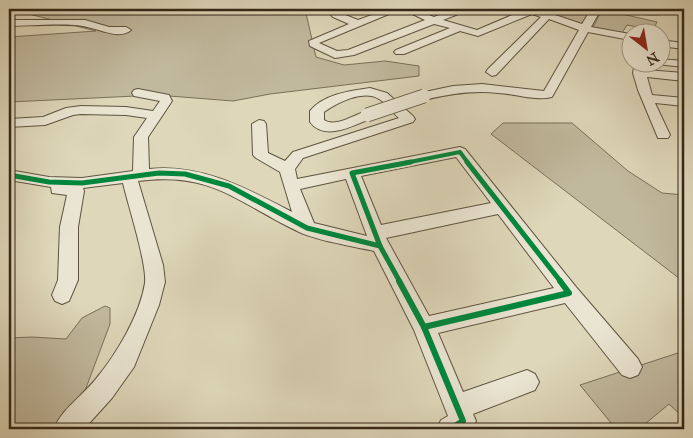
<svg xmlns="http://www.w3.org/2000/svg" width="693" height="438" viewBox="0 0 693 438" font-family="'IM FELL Great Primer',serif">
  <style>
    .green { fill: #c1b99e; stroke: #7a705a }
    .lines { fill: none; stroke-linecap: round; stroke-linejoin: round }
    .street-casing { stroke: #5e5340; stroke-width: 2 }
    .street { fill: #eae5d2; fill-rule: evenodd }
    .street-bridge-casing { stroke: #5e5340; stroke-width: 15; stroke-linecap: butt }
    .street-bridge { stroke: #eae5d2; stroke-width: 13 }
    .cycleway-far2-casing { stroke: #eae5d2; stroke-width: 6 }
    .cycleway-far1-casing { stroke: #eae5d2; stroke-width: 8 }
    .cycleway-casing { stroke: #eae5d2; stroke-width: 9 }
    .cycleway-far2 { stroke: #00873e; stroke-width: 4 }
    .cycleway-far1 { stroke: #00873e; stroke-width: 5 }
    .cycleway { stroke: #00873e; stroke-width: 6 }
  </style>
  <rect width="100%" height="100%" fill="#ded7ba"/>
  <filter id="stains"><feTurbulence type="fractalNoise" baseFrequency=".004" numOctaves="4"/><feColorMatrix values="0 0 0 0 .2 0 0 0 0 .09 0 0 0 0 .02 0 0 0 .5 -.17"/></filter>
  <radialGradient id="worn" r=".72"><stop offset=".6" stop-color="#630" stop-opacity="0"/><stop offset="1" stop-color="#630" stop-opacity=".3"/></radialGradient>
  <g class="green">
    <path d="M 9,9 L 305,9 L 316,57 L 344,65 L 385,61 L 419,66 L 419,76 L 270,94 L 233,101 L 157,95 L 9,102 L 9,37 L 96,31 Z"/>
    <path d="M 534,9 L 588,9 L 591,12 L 584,25 Z"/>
    <path d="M 599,9 L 684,9 L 684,11 C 658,18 636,14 609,11 L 657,22 L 653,30 L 627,25 L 622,33 L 598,30 L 593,27 L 602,10 Z"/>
    <path d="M 503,123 L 572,123 L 628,171 L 662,193 L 684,195 L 684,282 L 491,134 Z"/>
    <path d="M 105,306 L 110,308 L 110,324 L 80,404 L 57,429 L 9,429 L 9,338 L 32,337 L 66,339 L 82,318 Z"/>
    <path d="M 684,351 L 684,418 L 669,404 L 639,429 L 616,429 L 580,385 Z"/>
  </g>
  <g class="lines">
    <defs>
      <g id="street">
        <path d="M 338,9 L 347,9 L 343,14 L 358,20 L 388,9 L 401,9 L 319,43 L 337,51 L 348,50 L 425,20 L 402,9 L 414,9 L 434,17 L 455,9 L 467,9 L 466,11 L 443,20 L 477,30 L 524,10 L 524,9 L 537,9 L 582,24 L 590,11 L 589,9 L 598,9 L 600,11 L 591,27 L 630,34 L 630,40 L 588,32 L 552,97 C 535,101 516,94 498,93 C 473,90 449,94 424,100 L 420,99 L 418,96 L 420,93 L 453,86 L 482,84 L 544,91 L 579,30 L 549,19 L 496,75 L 492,76 L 486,72 L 488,69 L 541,17 L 532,14 L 478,36 L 460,31 L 404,54 L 396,54 L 394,52 L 396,50 L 450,28 L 434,24 L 354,55 L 335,58 L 310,46 L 309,41 L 349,24 L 333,17 L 331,15 Z"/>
        <path d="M 9,20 L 85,20 L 109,27 L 126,27 L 131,30 C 120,40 99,29 87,27 C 68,22 29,26 9,26 Z"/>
        <path d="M 660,40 L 684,43 L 684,49 L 660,46 Z"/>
        <path d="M 660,59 L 684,61 L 684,67 L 656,64 L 655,62 L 660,62 Z"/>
        <path d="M 635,62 L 647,62 L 646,70 L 684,73 L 684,81 L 647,77 L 652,95 L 684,98 L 684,106 L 655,103 L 670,135 L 668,138 L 658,138 L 638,90 L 633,73 Z"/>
        <path d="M 370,88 L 387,93 L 413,116 L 415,119 L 413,122 L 303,158 L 295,169 L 297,179 L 460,147 L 465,149 L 576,287 L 638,359 L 642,367 L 638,375 L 630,378 L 622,375 L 565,303 L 438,333 L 463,392 L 527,370 L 535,374 L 539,382 L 535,390 L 473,414 L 476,421 L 472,429 L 437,429 L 441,420 L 448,416 L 414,330 L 374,251 C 352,246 319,241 299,232 C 238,203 212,171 138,181 L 163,265 L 165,282 L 159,305 L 134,367 L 112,398 L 84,429 L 54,429 C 61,410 82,396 95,380 C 116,355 140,315 145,283 C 147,263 128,205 123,183 L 83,188 L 84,191 L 78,227 L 78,280 L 69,301 L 62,304 L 55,301 L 52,295 L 58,280 L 60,227 L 67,195 L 52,193 L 51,187 L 9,180 L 9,170 L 49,177 L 82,178 L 133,171 L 134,137 L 147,118 L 126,115 L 81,114 L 73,115 L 45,125 L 9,127 L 9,119 L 43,117 L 66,108 L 81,106 L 126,107 L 153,111 L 160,101 L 134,96 L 132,93 L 134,90 L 138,89 L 169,95 L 172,101 L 148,137 L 149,169 C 201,163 248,189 292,212 L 280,172 L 256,158 L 253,155 L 252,124 L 259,120 L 264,121 L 266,124 L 268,153 L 285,161 L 293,152 L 399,118 C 392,112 386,103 379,99 C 363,89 337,103 324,112 L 324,120 C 336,128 355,114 367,111 L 372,112 L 374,115 L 372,118 C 354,125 325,142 310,122 L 310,111 C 324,94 350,91 370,88 ZM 456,157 L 491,203 L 381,225 L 361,176 ZM 346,179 L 367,236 L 314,223 L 300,189 ZM 498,214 L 554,288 L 429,316 L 386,238 Z"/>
      </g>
    </defs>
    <use href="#street" class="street-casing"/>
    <use href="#street" class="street"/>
    <defs>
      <path id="street-bridge" d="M 367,115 L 424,96"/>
    </defs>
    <use href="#street-bridge" class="street-bridge-casing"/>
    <use href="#street-bridge" class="street-bridge"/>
    <defs>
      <path id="cycleway-far2" d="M 405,163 L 460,152 L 468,163"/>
      <g id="cycleway-far1">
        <path d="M 467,162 L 561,282"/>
        <path d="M 9,175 L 49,182 L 82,183 L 159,173 L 185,174 L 229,186 L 307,228 L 380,246"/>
        <path d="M 400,282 L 380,246 L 352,173 L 411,162"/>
      </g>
      <g id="cycleway">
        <path d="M 399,281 L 424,327"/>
        <path d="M 424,327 L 463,421 L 450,429"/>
        <path d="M 424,327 L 569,293 L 560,281"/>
      </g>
    </defs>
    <use href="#cycleway-far2" class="cycleway-far2-casing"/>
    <use href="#cycleway-far1" class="cycleway-far1-casing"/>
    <use href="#cycleway" class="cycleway-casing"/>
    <use href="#cycleway-far2" class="cycleway-far2"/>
    <use href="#cycleway-far1" class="cycleway-far1"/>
    <use href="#cycleway" class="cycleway"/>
  </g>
  <rect width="693" height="438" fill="none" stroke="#ded7ba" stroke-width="30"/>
  <rect x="10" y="10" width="673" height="418" fill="none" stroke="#342717" stroke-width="2.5"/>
  <rect x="15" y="15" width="663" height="408" fill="none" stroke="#342717"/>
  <g transform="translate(646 48) rotate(149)"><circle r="24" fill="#eae5d2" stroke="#a19987"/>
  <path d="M0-4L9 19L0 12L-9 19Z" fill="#8f2418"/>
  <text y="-8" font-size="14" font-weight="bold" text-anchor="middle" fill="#342717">N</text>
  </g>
  <rect width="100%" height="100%" filter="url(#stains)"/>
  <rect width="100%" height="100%" fill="url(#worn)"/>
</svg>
